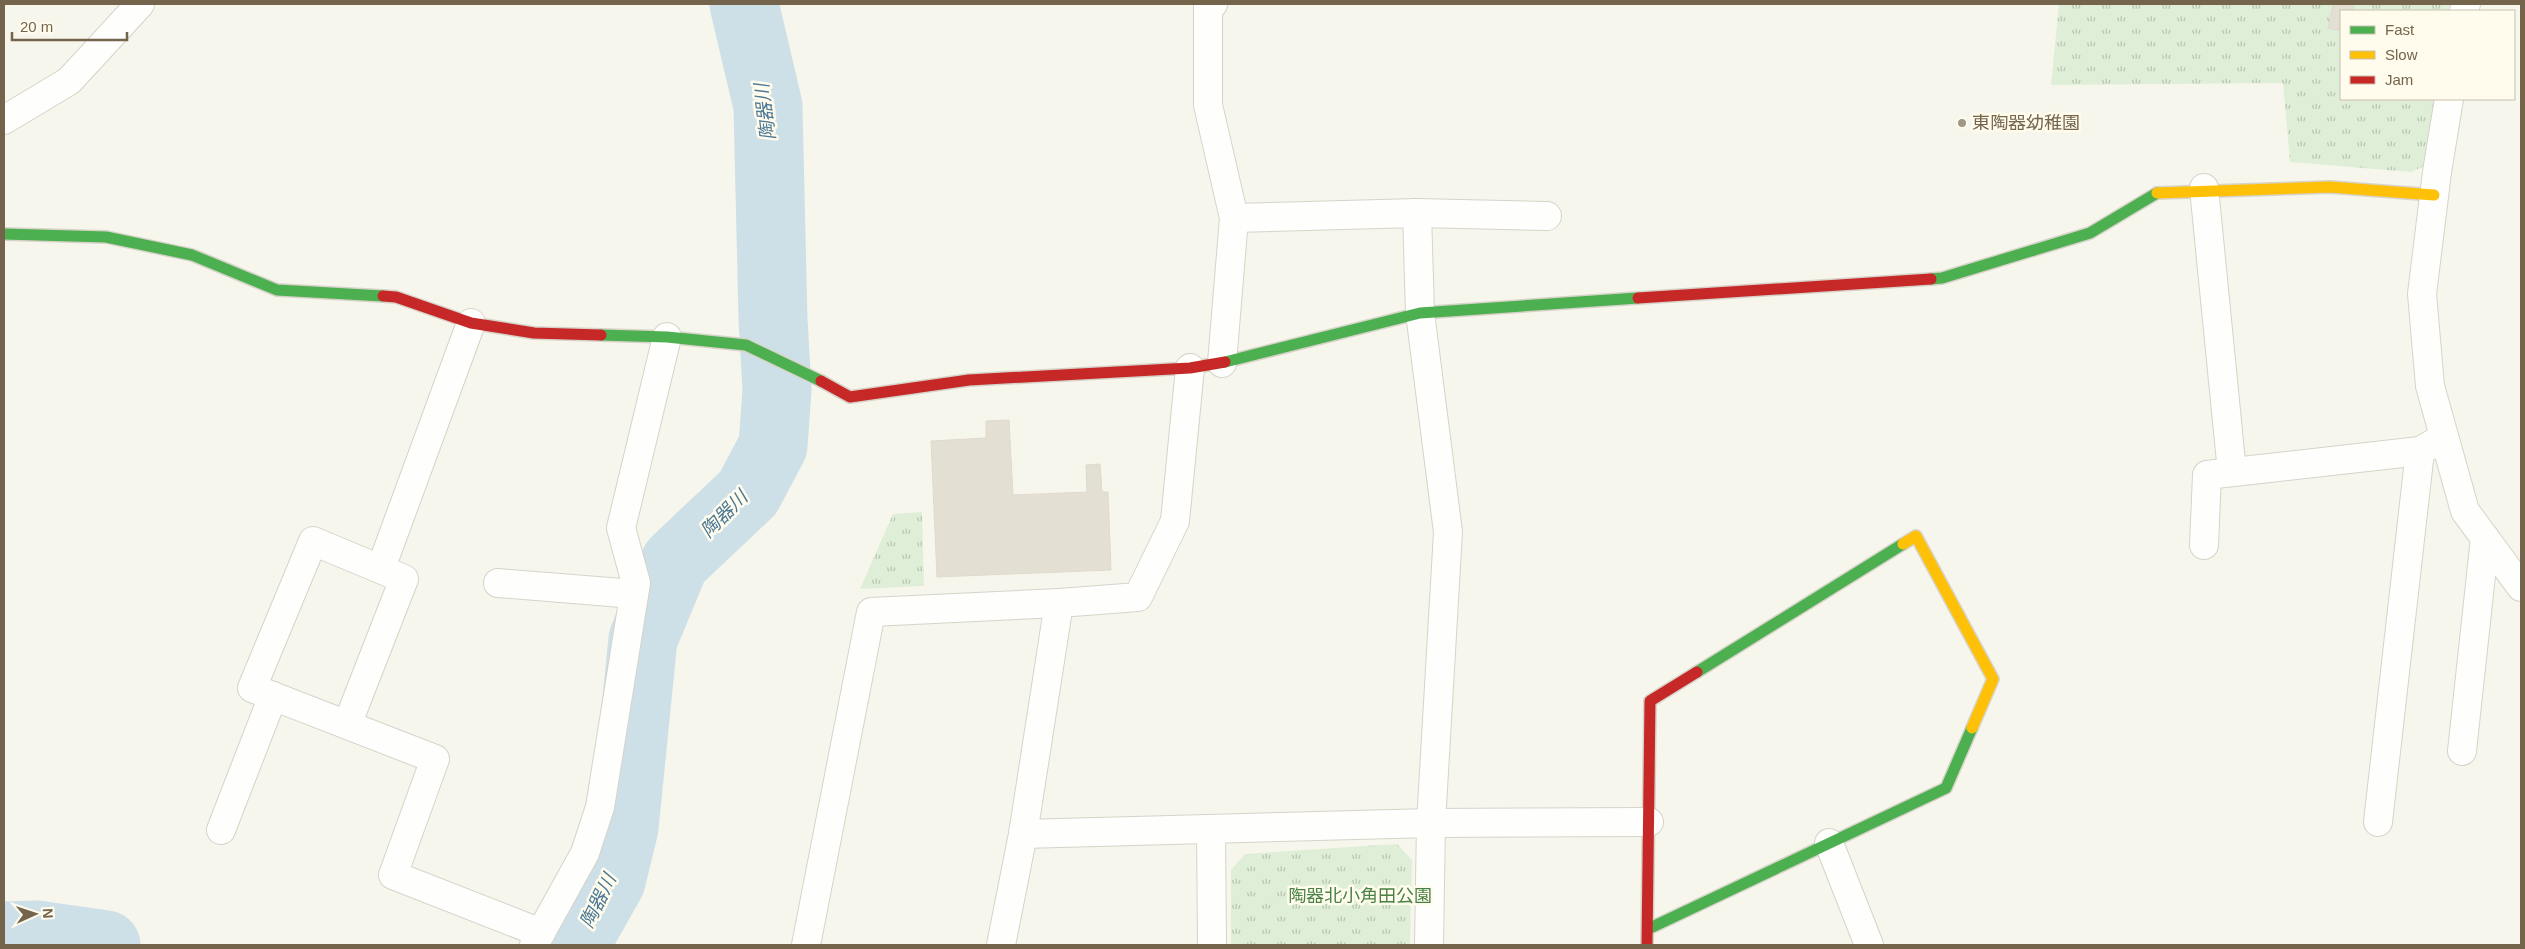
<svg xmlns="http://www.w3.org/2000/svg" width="2525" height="949" viewBox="0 0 2525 949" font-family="Arial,'Noto Sans JP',sans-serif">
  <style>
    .grass { fill: url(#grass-tufts) }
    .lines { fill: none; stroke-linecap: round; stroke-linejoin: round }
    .river { stroke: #cee0e7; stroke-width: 69 }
    .building { fill: #e4dfd3; stroke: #e0dace }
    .street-casing { stroke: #d6d3ca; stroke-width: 30 }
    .fast-casing { stroke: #d7d3c9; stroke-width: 14 }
    .slow-casing { stroke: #d7d3c9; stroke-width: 14 }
    .jam-casing { stroke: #d7d3c9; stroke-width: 14 }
    .street { stroke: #fefefc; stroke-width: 28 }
    .fast { stroke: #4caf50; stroke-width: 11 }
    .slow { stroke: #ffc107; stroke-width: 11 }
    .jam { stroke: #c62828; stroke-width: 11 }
    .poi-dot { fill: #a29784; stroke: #fffced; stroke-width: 2 }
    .labels { text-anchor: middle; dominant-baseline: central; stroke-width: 5; stroke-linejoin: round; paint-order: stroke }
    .poi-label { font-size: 18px; fill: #75644c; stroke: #fffced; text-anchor: start }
    .park-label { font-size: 18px; fill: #4a8146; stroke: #fffced }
    .water-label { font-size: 19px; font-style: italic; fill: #4c7996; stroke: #fffced }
  </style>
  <defs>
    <pattern id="grass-tufts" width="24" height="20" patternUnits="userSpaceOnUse" patternTransform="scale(1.25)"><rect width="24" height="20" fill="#dfefd7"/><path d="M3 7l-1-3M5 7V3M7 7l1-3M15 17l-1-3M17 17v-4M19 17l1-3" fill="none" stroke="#b9c5b1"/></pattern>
  </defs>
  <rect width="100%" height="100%" fill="#f7f6ec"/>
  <g class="grass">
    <path d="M 2059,4 L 2450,4 L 2449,11 L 2341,11 L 2341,99 L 2435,99 L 2424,166 L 2411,172 L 2290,162 L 2283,83 L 2051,85 Z"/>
    <path d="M 922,512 L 924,586 L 860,589 L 893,514 Z"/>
    <path d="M 1397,844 L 1412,860 L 1410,945 L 1231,945 L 1231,870 L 1245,854 Z"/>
  </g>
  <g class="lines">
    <g class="river">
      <path d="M 4,936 L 36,935 L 106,945"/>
      <path d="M 575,945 L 611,881 L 624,828 L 643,639 L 675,562 L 748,493 L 773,446 L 777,390 L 773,319 L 768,106 L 744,4"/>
    </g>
  </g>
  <g class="building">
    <path d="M 2333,4 L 2354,4 L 2352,11 L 2341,11 L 2341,31 L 2328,28 Z"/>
    <path d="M 1009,420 L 1013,495 L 1087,492 L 1086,465 L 1100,464 L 1102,492 L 1108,492 L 1111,570 L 937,577 L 931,441 L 986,438 L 986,421 Z"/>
  </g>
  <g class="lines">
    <defs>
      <g id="street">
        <path d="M 1213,4 L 1208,6 L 1208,105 L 1234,218 L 1222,363"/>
        <path d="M 2464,11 L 2466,4"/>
        <path d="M 2449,99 L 2437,172 L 2422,294 L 2430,386 L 2465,511 L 2521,587"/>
        <path d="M 4,120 L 69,81 L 140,4"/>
        <path d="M 2204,188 L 2232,472"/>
        <path d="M 1417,213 L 1420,313 L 1448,532 L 1431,823 L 1429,945"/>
        <path d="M 1234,218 L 1417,213 L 1547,216"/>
        <path d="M 2204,545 L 2207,475 L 2420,451 L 2434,443"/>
        <path d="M 381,568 L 471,323"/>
        <path d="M 498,583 L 634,594"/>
        <path d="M 347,725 L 404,579 L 313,541 L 252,688 L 435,759 L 393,875 L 541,933"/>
        <path d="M 2462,751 L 2485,538"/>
        <path d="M 2378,822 L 2420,451"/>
        <path d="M 1211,829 L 1212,945"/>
        <path d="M 221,830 L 273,696"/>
        <path d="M 1023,834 L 1431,823 L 1649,822"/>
        <path d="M 1829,843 L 1869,945"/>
        <path d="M 534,945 L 585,853 L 600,807 L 636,583 L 621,528 L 667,337"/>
        <path d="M 806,945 L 871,612 L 1059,603"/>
        <path d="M 1001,945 L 1023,834 L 1059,603 L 1138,597 L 1175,521 L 1190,368"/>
      </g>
      <g id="fast">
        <path d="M 4,234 L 106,237 L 192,255 L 277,290 L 383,296"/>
        <path d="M 1931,279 L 1942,278 L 2090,233 L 2157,193"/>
        <path d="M 601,335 L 667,337 L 746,345 L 821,381"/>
        <path d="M 1225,362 L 1420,313 L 1638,298"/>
        <path d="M 1697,672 L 1903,544"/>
        <path d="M 1648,929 L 1946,788 L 1972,728"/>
      </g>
      <g id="slow">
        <path d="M 2157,193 L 2330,187 L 2434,195"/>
        <path d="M 1903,544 L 1916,536 L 1993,679 L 1972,728"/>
      </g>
      <g id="jam">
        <path d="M 383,296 L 396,297 L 471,323 L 534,333 L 601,335"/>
        <path d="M 1638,298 L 1931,279"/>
        <path d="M 821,381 L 850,397 L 969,380 L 1190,368 L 1225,362"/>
        <path d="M 1647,945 L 1650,701 L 1697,672"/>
      </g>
    </defs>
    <use href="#street" class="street-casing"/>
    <use href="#fast" class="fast-casing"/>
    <use href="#slow" class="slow-casing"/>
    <use href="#jam" class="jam-casing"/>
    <use href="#street" class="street"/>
    <use href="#fast" class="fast"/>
    <use href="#slow" class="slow"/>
    <use href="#jam" class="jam"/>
  </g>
  <circle class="poi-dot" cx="1962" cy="123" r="5"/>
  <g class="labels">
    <g class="poi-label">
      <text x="1972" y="123">東陶器幼稚園</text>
    </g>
    <g class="park-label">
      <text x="1360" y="896">陶器北小角田公園</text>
    </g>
    <g class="water-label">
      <text transform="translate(765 112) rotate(-97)">陶器川</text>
      <text transform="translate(724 514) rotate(-45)">陶器川</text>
      <text transform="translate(598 901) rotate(-64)">陶器川</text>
    </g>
  </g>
  <rect width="2525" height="949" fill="none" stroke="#75644c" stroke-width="10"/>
  <rect x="2340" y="10" width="175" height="90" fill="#fffced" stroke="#c8bfad"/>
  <rect x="2350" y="26" width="25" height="8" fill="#4caf50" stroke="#c8bfad"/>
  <text x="2385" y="35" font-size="15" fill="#75644c">Fast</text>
  <rect x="2350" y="51" width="25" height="8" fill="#ffc107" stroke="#c8bfad"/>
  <text x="2385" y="60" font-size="15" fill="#75644c">Slow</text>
  <rect x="2350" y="76" width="25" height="8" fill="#c62828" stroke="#c8bfad"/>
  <text x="2385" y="85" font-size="15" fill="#75644c">Jam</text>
  <g transform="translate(35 914) rotate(87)" stroke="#fffced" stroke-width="4" paint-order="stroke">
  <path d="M0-4L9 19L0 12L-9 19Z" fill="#75644c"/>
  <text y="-8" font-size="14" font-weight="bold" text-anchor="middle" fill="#75644c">N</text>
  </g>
  <path d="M12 32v8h115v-8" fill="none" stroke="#75644c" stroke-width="2.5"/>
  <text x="20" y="32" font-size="15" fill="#75644c" stroke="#fffced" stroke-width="4" paint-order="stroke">20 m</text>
</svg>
